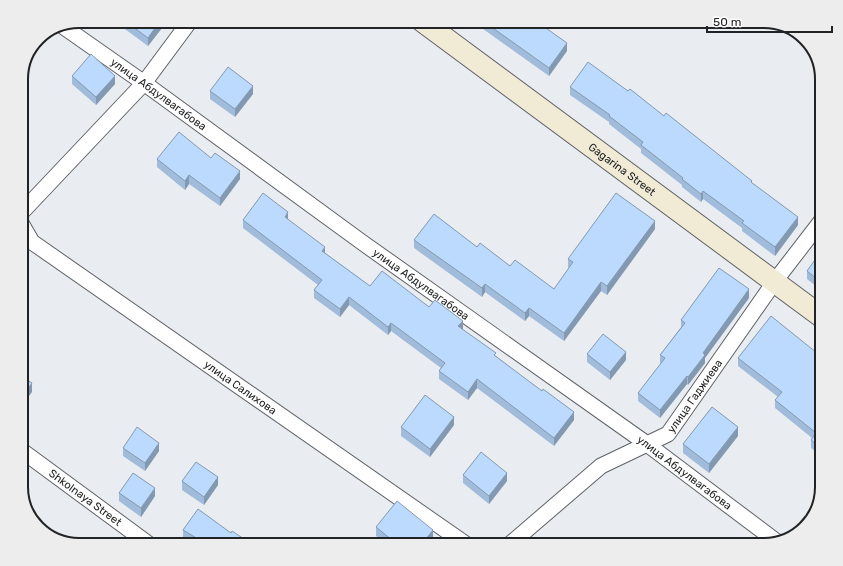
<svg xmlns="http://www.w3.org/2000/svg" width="843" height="566" viewBox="0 0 843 566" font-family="Rubik,sans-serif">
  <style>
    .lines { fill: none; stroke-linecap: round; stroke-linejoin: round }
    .street-casing { stroke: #5f6266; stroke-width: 17 }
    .secondary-casing { stroke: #5f6266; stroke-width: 23 }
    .street { stroke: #fff; stroke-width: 15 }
    .secondary { stroke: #f1ead5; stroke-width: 21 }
    .wall { fill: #a1bbda }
    .shaded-wall { fill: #8399b1 }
    .building { fill: #bbdafd; stroke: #8399b1 }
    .labels { text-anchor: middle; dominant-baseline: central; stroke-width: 3; stroke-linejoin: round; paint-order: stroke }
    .street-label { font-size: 11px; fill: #222324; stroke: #fff }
    .rim { fill: none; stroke: #222324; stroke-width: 2 }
  </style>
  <rect width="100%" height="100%" fill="#e9edf1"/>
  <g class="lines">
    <defs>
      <g id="street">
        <path id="s1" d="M 64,27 L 144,83 L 363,243 L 647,444 L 777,542"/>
        <path d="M 21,213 L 144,83 L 190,21"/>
        <path id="s2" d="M 21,223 L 32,242 L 467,545"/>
        <path id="s3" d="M 21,450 L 150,545"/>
        <path id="s4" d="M 509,545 L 601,466 L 668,434 L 775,281 L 822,220"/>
      </g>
      <g id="secondary">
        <path id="s5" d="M 422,21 L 822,317"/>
      </g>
    </defs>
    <use href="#street" class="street-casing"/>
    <use href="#secondary" class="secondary-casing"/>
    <use href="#street" class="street"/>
    <use href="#secondary" class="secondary"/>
  </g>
  <g class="wall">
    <path d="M 114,21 L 162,21 L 162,28 L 148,46 Z"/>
    <path d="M 472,21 L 536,21 L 567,51 L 549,76 Z"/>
    <path d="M 72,76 L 115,84 L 96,105 L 72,84 Z"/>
    <path d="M 570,87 L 752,183 L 798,225 L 775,256 L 742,231 L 742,228 L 703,199 L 701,202 L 682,187 L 682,185 L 641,153 L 641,149 L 609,124 L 609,122 L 570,95 Z"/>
    <path d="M 210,91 L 253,94 L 235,117 L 210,99 Z"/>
    <path d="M 211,158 L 240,179 L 220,206 L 189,184 L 185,190 L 157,167 L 157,159 Z"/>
    <path d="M 288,219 L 325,253 L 370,286 L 429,307 L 463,329 L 462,329 L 496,356 L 574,420 L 554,446 L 477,388 L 468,400 L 439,379 L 439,371 L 441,368 L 391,331 L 388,335 L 349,305 L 340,317 L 314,298 L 314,290 L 318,285 L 243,228 L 243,220 Z"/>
    <path d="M 655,229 L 607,295 L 601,291 L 564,341 L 529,316 L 525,321 L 485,292 L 482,297 L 414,248 L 414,240 L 477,247 L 510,266 L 554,289 L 569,268 L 568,267 L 568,259 Z"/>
    <path d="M 822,250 L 822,291 L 807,279 L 807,271 Z"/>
    <path d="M 749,298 L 705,358 L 705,363 L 688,385 L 687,384 L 660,418 L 638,401 L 638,393 L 661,364 L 660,363 L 660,355 L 681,327 L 681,320 Z"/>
    <path d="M 587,354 L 626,360 L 610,380 L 587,362 Z"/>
    <path d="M 822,357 L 822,457 L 811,448 L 811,440 L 812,438 L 775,408 L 775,400 L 778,397 L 738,366 L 738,358 Z"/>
    <path d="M 454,425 L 430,457 L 401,436 L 401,427 Z"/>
    <path d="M 738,436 L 709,473 L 683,453 L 683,444 Z"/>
    <path d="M 123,448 L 159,451 L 145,471 L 123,456 Z"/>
    <path d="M 463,475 L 507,481 L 489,504 L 463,483 Z"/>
    <path d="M 182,481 L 218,485 L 204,505 L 182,490 Z"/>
    <path d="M 119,493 L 155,496 L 141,517 L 119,501 Z"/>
    <path d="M 376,527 L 433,538 L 428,545 L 388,545 L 376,536 Z"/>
    <path d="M 183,530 L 231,533 L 253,545 L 195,545 L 183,538 Z"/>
  </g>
  <g class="shaded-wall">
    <path d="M 160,21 L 162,21 L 162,28 L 148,46 L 148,38 Z"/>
    <path d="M 567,43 L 567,51 L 549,76 L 549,68 Z"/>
    <path d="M 115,76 L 115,84 L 96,105 L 96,97 Z"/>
    <path d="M 253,86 L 253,94 L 235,117 L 235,109 Z"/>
    <path d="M 240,171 L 240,179 L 220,206 L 220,198 Z"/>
    <path d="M 189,175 L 189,184 L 185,190 L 185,181 Z"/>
    <path d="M 703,191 L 703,199 L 701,202 L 701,194 Z"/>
    <path d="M 288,212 L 288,221 L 285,217 Z"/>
    <path d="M 798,217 L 798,225 L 775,256 L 775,247 Z"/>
    <path d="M 655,221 L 655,229 L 607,295 L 607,286 Z"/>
    <path d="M 325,247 L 325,255 L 322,251 Z"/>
    <path d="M 601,282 L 601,291 L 564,341 L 564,333 Z"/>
    <path d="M 485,284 L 485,292 L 482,297 L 482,288 Z"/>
    <path d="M 749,289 L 749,298 L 705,358 L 705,363 L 688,385 L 688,377 L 703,353 Z"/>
    <path d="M 349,297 L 349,305 L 340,317 L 340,309 Z"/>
    <path d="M 529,308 L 529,316 L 525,321 L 525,313 Z"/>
    <path d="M 463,321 L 463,329 L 458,335 L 458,326 Z"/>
    <path d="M 391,323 L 391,331 L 388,335 L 388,327 Z"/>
    <path d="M 626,352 L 626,360 L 610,380 L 610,372 Z"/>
    <path d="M 687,376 L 687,384 L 660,418 L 660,410 Z"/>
    <path d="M 477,379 L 477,388 L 468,400 L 468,392 Z"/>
    <path d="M 32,383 L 32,392 L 21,407 L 21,399 Z"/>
    <path d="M 574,412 L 574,420 L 554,446 L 554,438 Z"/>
    <path d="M 454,417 L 454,425 L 430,457 L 430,449 Z"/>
    <path d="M 738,427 L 738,436 L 709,473 L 709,464 Z"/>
    <path d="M 159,443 L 159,451 L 145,471 L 145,463 Z"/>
    <path d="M 507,473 L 507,481 L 489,504 L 489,496 Z"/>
    <path d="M 218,477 L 218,485 L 204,505 L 204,497 Z"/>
    <path d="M 155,488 L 155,496 L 141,517 L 141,508 Z"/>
    <path d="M 433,530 L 433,538 L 428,545 L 421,545 Z"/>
  </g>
  <g class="building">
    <path d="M 125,21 L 160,21 L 148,38 Z"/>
    <path d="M 483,21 L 536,21 L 567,43 L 549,68 Z"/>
    <path d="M 91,54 L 115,76 L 96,97 L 72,76 Z"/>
    <path d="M 588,62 L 628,91 L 630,89 L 664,116 L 666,113 L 752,181 L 751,182 L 798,217 L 775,247 L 742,223 L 744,221 L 703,191 L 701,194 L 682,179 L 683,178 L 641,145 L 643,142 L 609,116 L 610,115 L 570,87 Z"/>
    <path d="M 228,67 L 253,86 L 235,109 L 210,91 Z"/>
    <path d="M 179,132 L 211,158 L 215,153 L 240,171 L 220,198 L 189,175 L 185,181 L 157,159 Z"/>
    <path d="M 263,193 L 288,212 L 285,217 L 325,247 L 322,251 L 370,286 L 382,271 L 429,307 L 435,300 L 463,321 L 458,326 L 496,353 L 494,355 L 542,391 L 543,389 L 574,412 L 554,438 L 477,379 L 468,392 L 439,371 L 445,363 L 391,323 L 388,327 L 349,297 L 340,309 L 314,290 L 322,280 L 243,220 Z"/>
    <path d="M 616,193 L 655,221 L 607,286 L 601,282 L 564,333 L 529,308 L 525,313 L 485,284 L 482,288 L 414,240 L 434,214 L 477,247 L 480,243 L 510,266 L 515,260 L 554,289 L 573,262 L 568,259 Z"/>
    <path d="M 822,250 L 822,283 L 807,271 Z"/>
    <path d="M 719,268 L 749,289 L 703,353 L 705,355 L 688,377 L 687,376 L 660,410 L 638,393 L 665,358 L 660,355 L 685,323 L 681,320 Z"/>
    <path d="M 771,316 L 822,357 L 822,449 L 811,440 L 816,433 L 775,400 L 782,392 L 738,358 Z"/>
    <path d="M 603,334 L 626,352 L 610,372 L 587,354 Z"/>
    <path d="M 21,376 L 32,383 L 21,399 Z"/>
    <path d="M 425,395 L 454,417 L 430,449 L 401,427 Z"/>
    <path d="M 712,407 L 738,427 L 709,464 L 683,444 Z"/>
    <path d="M 137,427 L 159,443 L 145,463 L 123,448 Z"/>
    <path d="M 481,452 L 507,473 L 489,496 L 463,475 Z"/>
    <path d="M 196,462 L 218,477 L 204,497 L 182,481 Z"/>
    <path d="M 133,473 L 155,488 L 141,508 L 119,493 Z"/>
    <path d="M 397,501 L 433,530 L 421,545 L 398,545 L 376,527 Z"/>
    <path d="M 198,509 L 231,533 L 232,531 L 253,545 L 208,545 L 183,530 Z"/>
  </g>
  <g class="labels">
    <g class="street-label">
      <text stroke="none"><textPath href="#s1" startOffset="116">улица Абдулвагабова</textPath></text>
      <text stroke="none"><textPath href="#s5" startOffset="249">Gagarina Street</textPath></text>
      <text stroke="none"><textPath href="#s1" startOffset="440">улица Абдулвагабова</textPath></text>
      <text stroke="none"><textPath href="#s2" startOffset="276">улица Салихова</textPath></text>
      <text stroke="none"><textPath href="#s4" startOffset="242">улица Гаджиева</textPath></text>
      <text stroke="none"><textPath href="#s1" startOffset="764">улица Абдулвагабова</textPath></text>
      <text stroke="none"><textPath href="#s3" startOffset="80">Shkolnaya Street</textPath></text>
    </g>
  </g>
  <path d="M0 0H843V566H0ZM79 28H764A51 51 0 0 1 815 79V487A51 51 0 0 1 764 538H79A51 51 0 0 1 28 487V79A51 51 0 0 1 79 28Z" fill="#ededed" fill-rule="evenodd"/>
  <path class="rim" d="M79 28H764A51 51 0 0 1 815 79V487A51 51 0 0 1 764 538H79A51 51 0 0 1 28 487V79A51 51 0 0 1 79 28Z"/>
  <path d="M707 26v6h125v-6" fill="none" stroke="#222324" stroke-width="2"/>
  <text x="713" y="26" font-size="12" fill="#222324" stroke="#ffffff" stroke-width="3" paint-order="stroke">50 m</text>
</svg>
